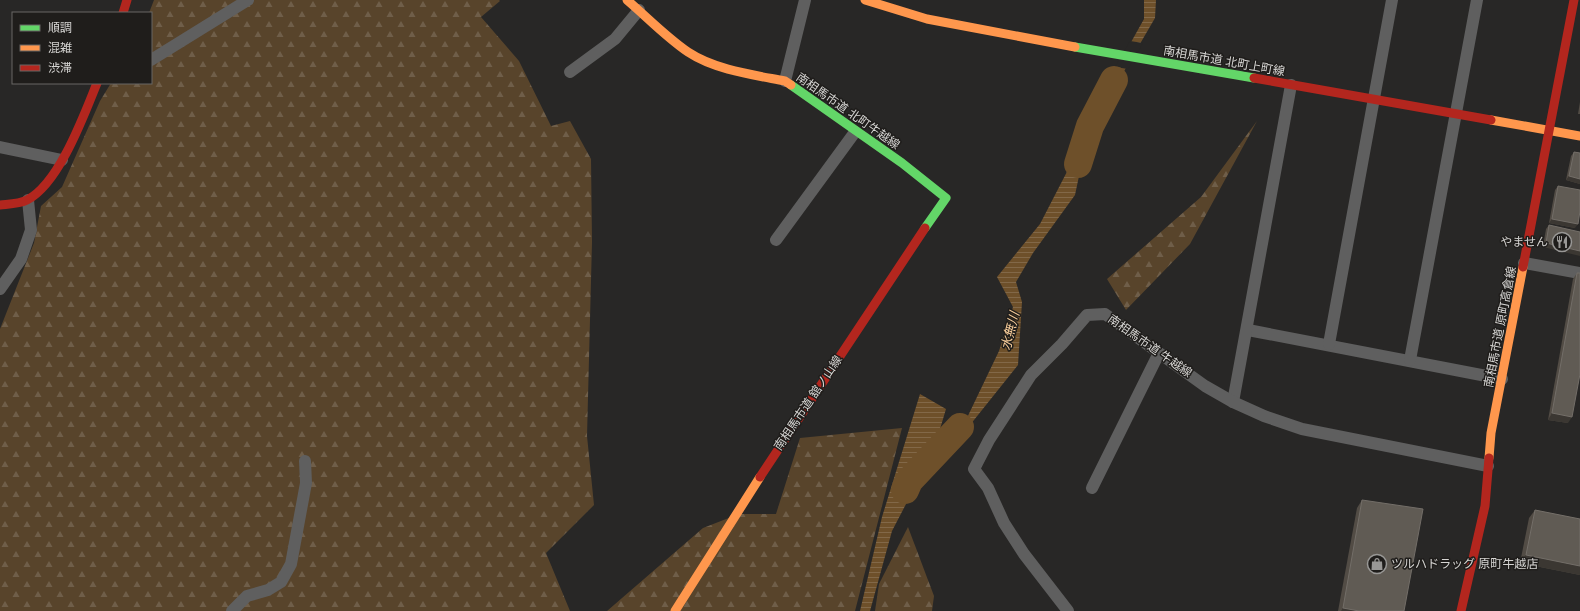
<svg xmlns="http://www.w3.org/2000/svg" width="1580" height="611" viewBox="0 0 1580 611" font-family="'Fira Sans','Noto Sans JP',sans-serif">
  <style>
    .forest { fill: url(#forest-firs) }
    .water { fill: url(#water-rules) }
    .pier { fill: #282726 }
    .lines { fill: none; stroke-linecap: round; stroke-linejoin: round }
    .river { stroke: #6e502a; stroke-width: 28 }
    .street { stroke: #5f5f5f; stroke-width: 12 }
    .fast { stroke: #63d668; stroke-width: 9 }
    .slow { stroke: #ff974d; stroke-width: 9 }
    .jam { stroke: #b3261e; stroke-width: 9 }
    .wall { fill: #524c45 }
    .shaded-wall { fill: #3b3732 }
    .building { fill: #605b54; stroke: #736e68 }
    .labels { text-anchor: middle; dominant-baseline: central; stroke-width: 3; stroke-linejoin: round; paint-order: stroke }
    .street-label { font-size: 12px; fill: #d6d5d3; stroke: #1f1d1b }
    .poi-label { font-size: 12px; fill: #d6d5d3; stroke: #1f1d1b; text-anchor: end }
    .water-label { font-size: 13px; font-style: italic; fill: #f9ce9b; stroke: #1f1d1b }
  </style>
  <defs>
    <pattern id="forest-firs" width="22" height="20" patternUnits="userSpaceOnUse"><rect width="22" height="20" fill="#58442b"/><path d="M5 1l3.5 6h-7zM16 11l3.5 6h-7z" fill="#6f5e49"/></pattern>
    <pattern id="water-rules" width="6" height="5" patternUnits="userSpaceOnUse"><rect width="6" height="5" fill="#6e502a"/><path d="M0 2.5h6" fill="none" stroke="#826848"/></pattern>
  </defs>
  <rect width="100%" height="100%" fill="#282726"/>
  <g class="forest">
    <path d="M 154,0 L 499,0 L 500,1 L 481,17 L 519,61 L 551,126 L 570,121 L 591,159 L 592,242 L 587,436 L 594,505 L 546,553 L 570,611 L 0,611 L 0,329 L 34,243 L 41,206 L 62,187 L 100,101 L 111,83 L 151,83 L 151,13 L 149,13 Z"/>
    <path d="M 1257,121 L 1190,244 L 1126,310 L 1107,279 L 1201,197 Z"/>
    <path d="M 902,428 L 855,611 L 607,611 L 703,528 L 739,514 L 776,514 L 800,438 Z"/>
    <path d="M 908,527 L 934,596 L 932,611 L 875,611 L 879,584 Z"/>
  </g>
  <path class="water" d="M 1144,0 L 1156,0 L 1155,18 L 1098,116 L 1093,110 L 1075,195 L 1033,253 L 1016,282 L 1022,302 L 1018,365 L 954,445 L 931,456 L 892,531 L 870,611 L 860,611 L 882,517 L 920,394 L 946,409 L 934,449 L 965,422 L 999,351 L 1013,307 L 997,277 L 1040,224 L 1072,162 L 1093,110 L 1144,19 Z"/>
  <path class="pier" d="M 1130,41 L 1143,43 L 1128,69 L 1115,67 Z"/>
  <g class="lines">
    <g class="river">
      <path d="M 1078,164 L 1090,126 L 1114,80"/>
      <path d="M 905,490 L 909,481 L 960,427"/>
    </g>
    <g class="street">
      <path d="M 151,60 L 248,0"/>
      <path d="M 570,72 L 615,39 L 639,10"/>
      <path d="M 785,81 L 805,0"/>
      <path d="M 0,147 L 62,160"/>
      <path d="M 776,240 L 855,132"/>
      <path d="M 1524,263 L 1580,273"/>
      <path d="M 0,289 L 21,259 L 31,230 L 28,200"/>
      <path d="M 1248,330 L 1502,379"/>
      <path d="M 1329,344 L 1392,0"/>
      <path d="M 1410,360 L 1477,0"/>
      <path d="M 1233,402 L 1291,85"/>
      <path d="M 1092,488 L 1159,353"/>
      <path d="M 232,611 L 247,596 L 268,590 L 281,582 L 291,564 L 306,483 L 305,461"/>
      <path d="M 1068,611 L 1024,554 L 1004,523 L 988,488 L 974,469 L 989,440 L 1031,375 L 1062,344 L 1087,315 L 1105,314 L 1205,386 L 1233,402 L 1264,416 L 1302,429 L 1488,466"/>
    </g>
    <g class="fast">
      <path d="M 1075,47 L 1254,78"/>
      <path d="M 791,85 L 902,163 L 946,198 L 925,228"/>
    </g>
    <g class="slow">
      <path d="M 627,0 C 647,17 666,37 688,52 C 715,70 754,75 785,81 L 791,85"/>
      <path d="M 865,0 L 927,19 L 1075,47"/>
      <path d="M 1491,120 L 1580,136"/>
      <path d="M 1489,458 L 1491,433 L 1523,267"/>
      <path d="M 675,611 L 760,477"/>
    </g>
    <g class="jam">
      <path d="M 123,13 L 127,0"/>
      <path d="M 1254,78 L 1491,120"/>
      <path d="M 0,205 C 9,204 19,204 27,200 C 59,184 84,115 97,83"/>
      <path d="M 1523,267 L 1574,0"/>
      <path d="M 760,477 L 925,228"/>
      <path d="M 1461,611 L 1485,506 L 1489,458"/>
    </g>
  </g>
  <g class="wall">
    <path d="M 1580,102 L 1580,114 L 1578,114 Z"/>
    <path d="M 1574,152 L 1580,153 L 1580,184 L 1566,180 L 1571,156 Z"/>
    <path d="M 1558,186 L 1575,228 L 1549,223 L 1555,190 Z"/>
    <path d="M 1549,225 L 1580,232 L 1543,247 L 1546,229 Z"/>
    <path d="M 1577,273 L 1568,423 L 1548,420 L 1573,279 Z"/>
    <path d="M 1362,500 L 1404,611 L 1338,611 L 1357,508 Z"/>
    <path d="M 1535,510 L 1580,519 L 1580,575 L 1520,563 L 1529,518 Z"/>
  </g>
  <g class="shaded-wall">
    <path d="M 1569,176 L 1580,179 L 1580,184 L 1566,180 Z"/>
    <path d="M 1552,219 L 1578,224 L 1575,228 L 1549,223 Z"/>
    <path d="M 1546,243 L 1580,251 L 1580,256 L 1543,247 Z"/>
    <path d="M 1552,413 L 1572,417 L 1568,423 L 1548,420 Z"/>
    <path d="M 1526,555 L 1580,566 L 1580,575 L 1520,563 Z"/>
    <path d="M 1343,608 L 1359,611 L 1341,611 Z"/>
  </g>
  <g class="building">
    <path d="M 1574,152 L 1580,153 L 1580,179 L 1569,176 Z"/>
    <path d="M 1558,186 L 1580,190 L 1580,211 L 1578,224 L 1552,219 Z"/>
    <path d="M 1549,225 L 1580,232 L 1580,251 L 1546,243 Z"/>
    <path d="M 1577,273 L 1580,273 L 1580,374 L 1572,417 L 1552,413 Z"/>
    <path d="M 1362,500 L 1423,509 L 1404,611 L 1359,611 L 1343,608 Z"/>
    <path d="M 1535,510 L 1580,519 L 1580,566 L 1526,555 Z"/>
  </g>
  <defs>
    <symbol id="restaurant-ring" viewBox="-11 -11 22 22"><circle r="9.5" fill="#1f1d1b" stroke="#999896" stroke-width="1.5"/><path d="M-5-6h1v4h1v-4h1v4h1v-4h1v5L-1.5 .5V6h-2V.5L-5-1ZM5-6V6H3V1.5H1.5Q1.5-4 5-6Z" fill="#999896"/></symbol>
    <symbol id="shop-ring" viewBox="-11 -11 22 22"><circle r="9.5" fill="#1f1d1b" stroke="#999896" stroke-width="1.5"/><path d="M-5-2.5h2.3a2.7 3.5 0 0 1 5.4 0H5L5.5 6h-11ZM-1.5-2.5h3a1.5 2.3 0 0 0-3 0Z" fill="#999896"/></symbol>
  </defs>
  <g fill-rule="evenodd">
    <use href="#restaurant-ring" x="1551" y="231" width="22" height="22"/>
    <use href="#shop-ring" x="1366" y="553" width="22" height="22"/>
  </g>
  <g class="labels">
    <g class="street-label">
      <text transform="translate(1224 61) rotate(10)">南相馬市道 北町上町線</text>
      <text transform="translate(848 111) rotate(35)">南相馬市道 北町牛越線</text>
      <text transform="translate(1500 327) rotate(-79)">南相馬市道 原町高倉線</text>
      <text transform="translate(1150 346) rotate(35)">南相馬市道 牛越線</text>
      <text transform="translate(808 403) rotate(-56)">南相馬市道 舘ノ山線</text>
    </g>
    <g class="poi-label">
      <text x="1548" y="242">やません</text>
      <text x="1391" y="564" text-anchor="start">ツルハドラッグ 原町牛越店</text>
    </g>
    <g class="water-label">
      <text transform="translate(1010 331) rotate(-76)">水無川</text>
    </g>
  </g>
  <rect x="12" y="12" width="140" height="72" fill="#1f1d1b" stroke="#686765"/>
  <rect x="20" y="25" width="20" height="6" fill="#63d668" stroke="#686765"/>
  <text x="48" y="32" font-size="12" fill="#d6d5d3">順調</text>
  <rect x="20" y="45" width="20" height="6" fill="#ff974d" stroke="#686765"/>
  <text x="48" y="52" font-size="12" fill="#d6d5d3">混雑</text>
  <rect x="20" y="65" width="20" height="6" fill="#b3261e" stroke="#686765"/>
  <text x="48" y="72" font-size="12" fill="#d6d5d3">渋滞</text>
</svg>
